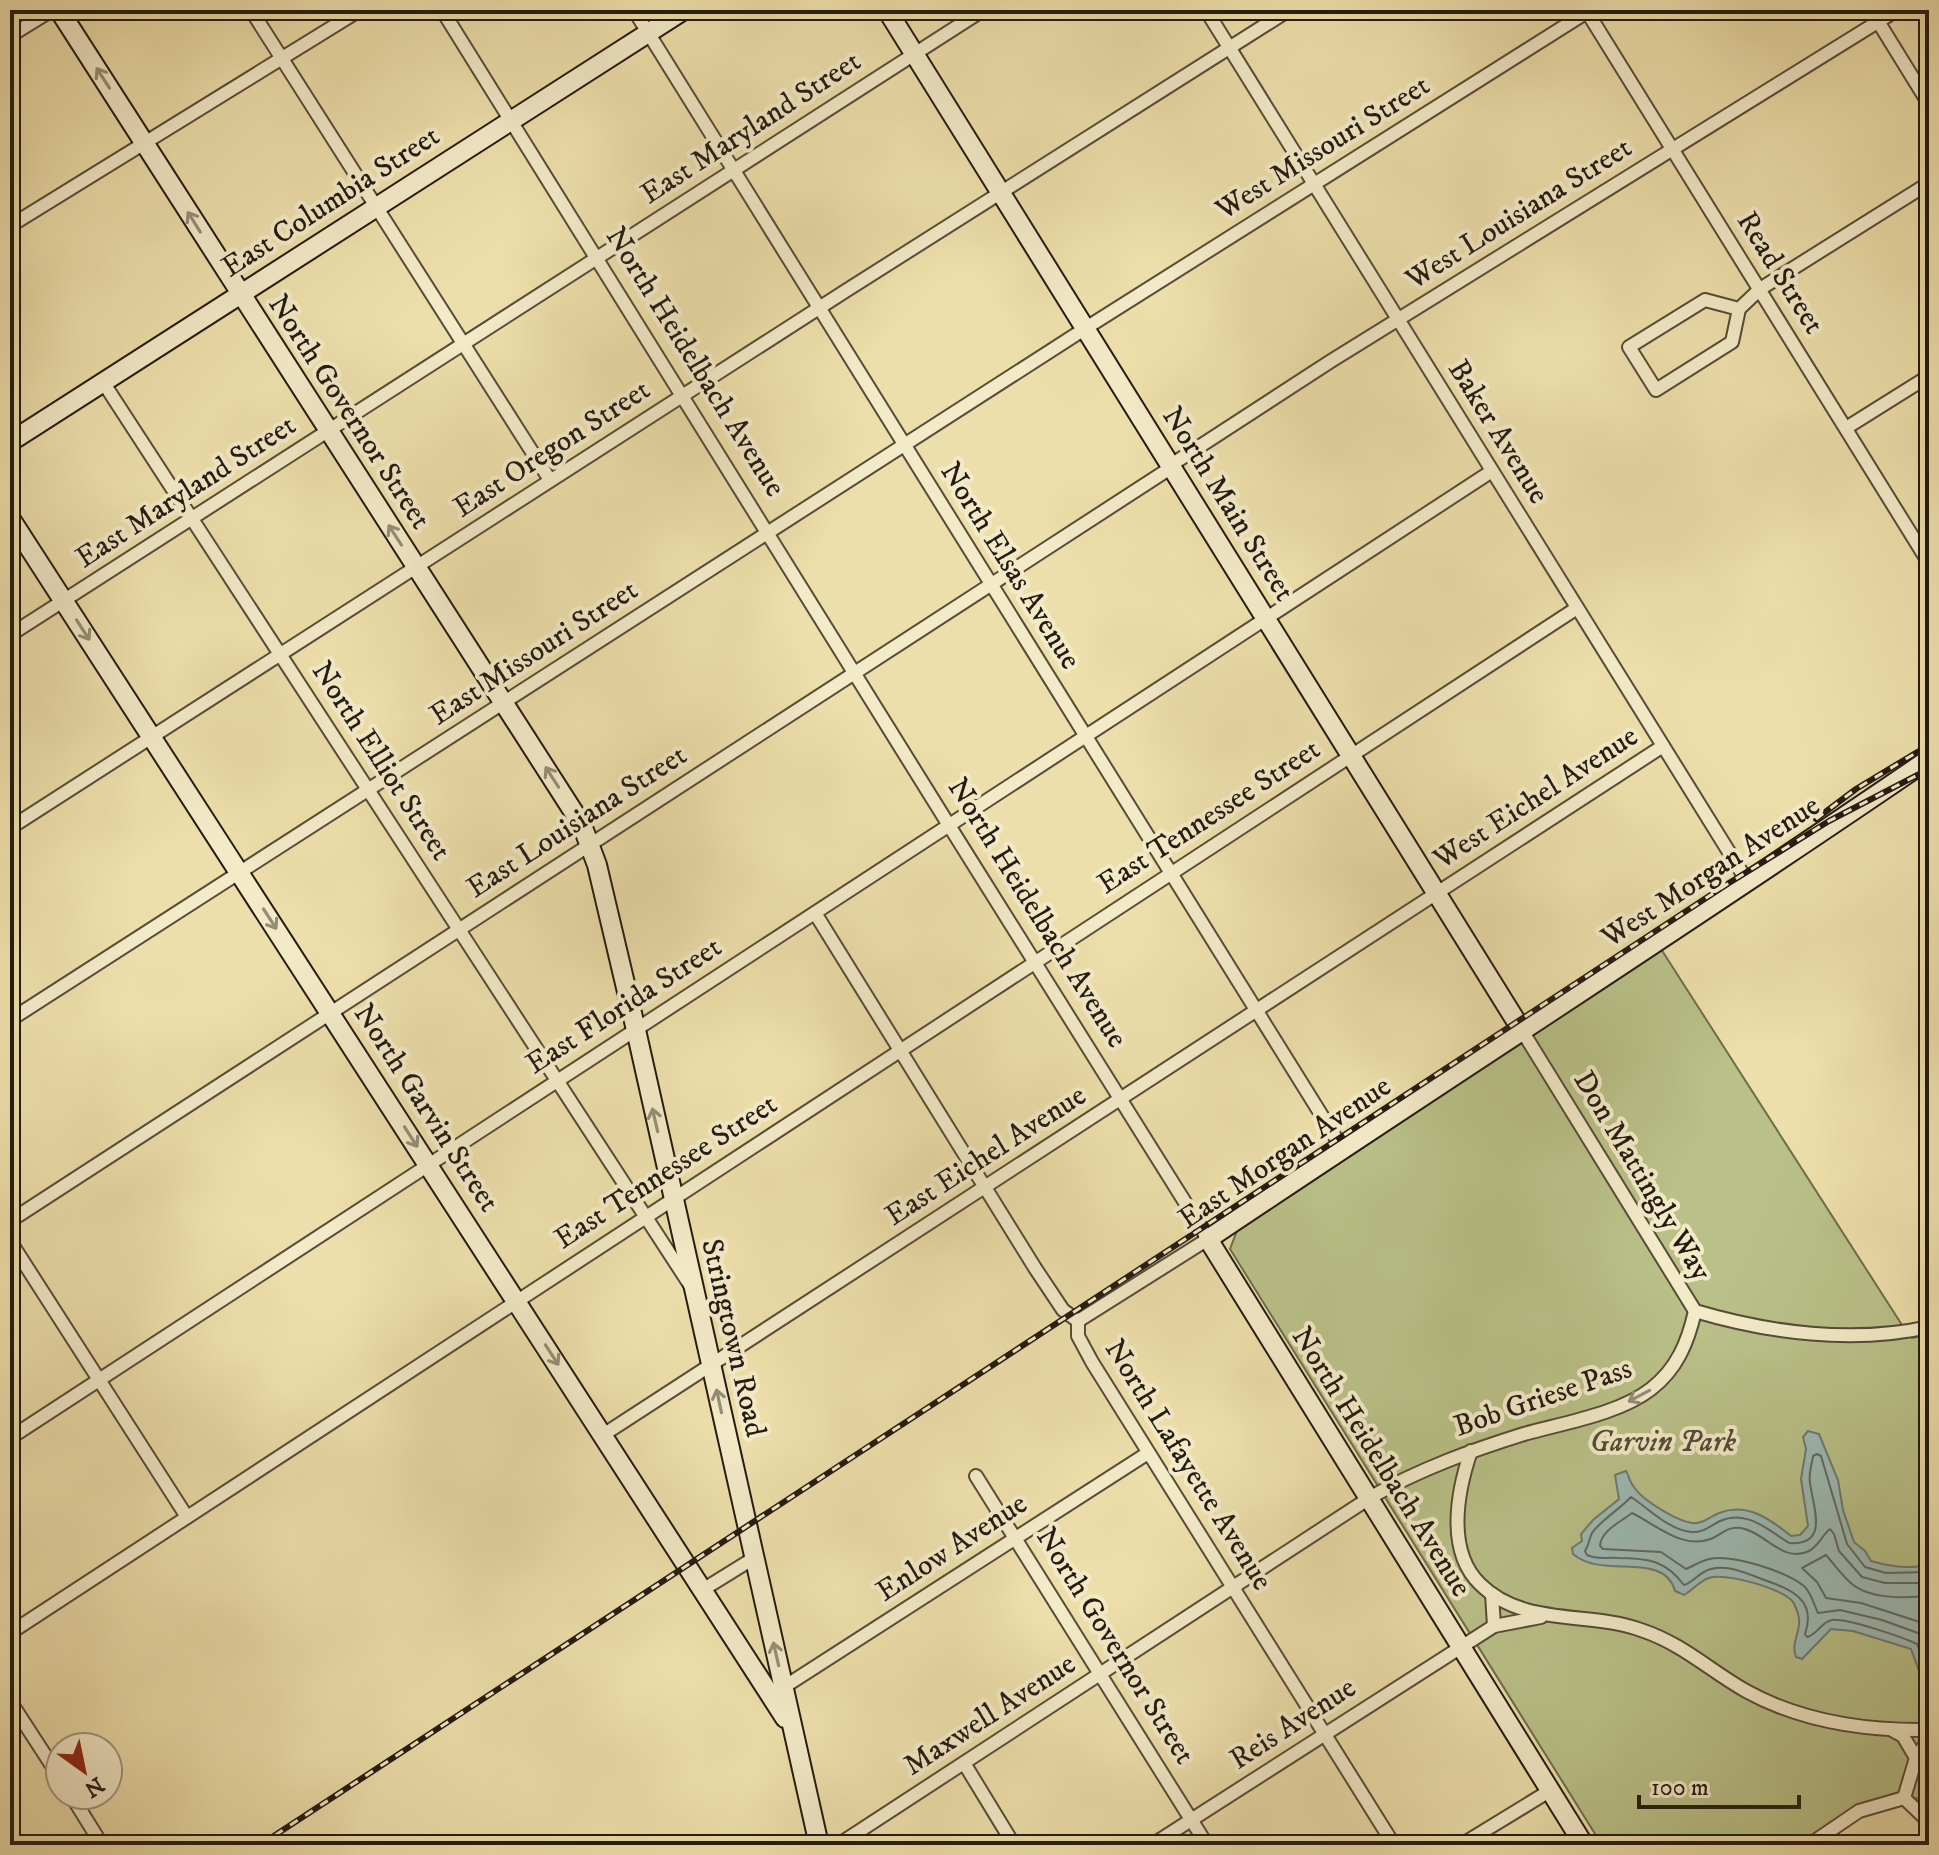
<svg xmlns="http://www.w3.org/2000/svg" width="1939" height="1855" viewBox="0 0 1939 1855" font-family="'IM FELL DW Pica',serif">
  <style>
    .green { fill: #b9c188; stroke: #6e6e4d; stroke-width: 2 }
    .water { fill: #9dbab3; stroke: #6d7a73; stroke-width: 2 }
    .lines { fill: none; stroke-linecap: round; stroke-linejoin: round }
    .shore { stroke: #606a62; stroke-width: 2 }
    .street-casing { stroke: #564c38; stroke-width: 16 }
    .secondary-casing { stroke: #241b12; stroke-width: 22 }
    .street { stroke: #f3eac8; stroke-width: 12 }
    .secondary { stroke: #f3eac8; stroke-width: 18 }
    .rail-casing { stroke: #241b12; stroke-width: 6 }
    .rail { stroke: #f3eac8; stroke-width: 3; stroke-dasharray: 9; stroke-linecap: butt }
    .oneway { stroke: #968d76 }
    .labels { text-anchor: middle; dominant-baseline: central; stroke-width: 8; stroke-linejoin: round; paint-order: stroke }
    .street-label { font-size: 30px; fill: #241b12; stroke: #f3eac8 }
    .park-label { font-size: 30px; font-style: italic; fill: #514d35; stroke: #f3eac8 }
  </style>
  <rect width="100%" height="100%" fill="#eddfab"/>
  <filter id="stains"><feTurbulence type="fractalNoise" baseFrequency=".0025" numOctaves="4"/><feColorMatrix values="0 0 0 0 .2 0 0 0 0 .09 0 0 0 0 .02 0 0 0 .5 -.17"/></filter>
  <radialGradient id="worn" r=".72"><stop offset=".6" stop-color="#630" stop-opacity="0"/><stop offset="1" stop-color="#630" stop-opacity=".3"/></radialGradient>
  <path class="green" d="M 1661,949 L 1902,1325 L 1912,1338 L 1929,1335 L 1929,1812 L 1919,1799 L 1892,1794 L 1848,1812 L 1800,1845 L 1602,1845 L 1230,1249 L 1240,1223 Z"/>
  <path class="water" d="M 1808,1431 L 1819,1434 L 1838,1480 L 1843,1510 L 1854,1542 L 1865,1551 L 1871,1561 C 1888,1566 1911,1570 1929,1564 L 1929,1708 L 1924,1706 L 1924,1685 L 1911,1649 L 1853,1631 L 1831,1629 L 1802,1659 L 1796,1657 C 1790,1642 1803,1629 1798,1614 C 1798,1613 1794,1603 1793,1602 C 1784,1589 1725,1572 1709,1578 C 1699,1581 1693,1590 1684,1595 L 1675,1591 C 1664,1550 1603,1580 1573,1554 L 1572,1548 L 1582,1541 L 1581,1534 L 1593,1520 L 1619,1499 L 1615,1475 L 1626,1471 C 1629,1476 1630,1483 1634,1487 C 1642,1500 1682,1525 1697,1523 C 1706,1522 1711,1516 1719,1513 C 1747,1502 1770,1519 1791,1536 L 1800,1535 L 1808,1526 L 1801,1479 L 1806,1449 L 1803,1437 Z"/>
  <g class="lines">
    <g class="shore">
      <path d="M 1929,1572 L 1886,1573 L 1865,1567 L 1847,1544 L 1821,1456 L 1817,1454 L 1813,1456 C 1812,1465 1808,1474 1810,1483 C 1813,1507 1830,1546 1789,1543 C 1768,1530 1747,1509 1720,1521 C 1710,1526 1703,1533 1691,1532 C 1669,1530 1648,1508 1631,1497 C 1621,1508 1599,1522 1592,1533 C 1589,1539 1589,1545 1585,1551 L 1587,1555 C 1598,1560 1606,1557 1618,1558 C 1649,1558 1666,1561 1684,1585 C 1694,1582 1699,1572 1711,1569 C 1726,1565 1740,1571 1754,1576 C 1781,1587 1819,1594 1805,1634 L 1807,1637 C 1817,1635 1821,1622 1832,1620 C 1847,1618 1902,1637 1917,1644 L 1929,1677"/>
      <path d="M 1929,1583 L 1885,1583 L 1862,1577 L 1839,1551 L 1834,1534 L 1830,1529 C 1822,1535 1819,1546 1809,1551 C 1783,1564 1765,1532 1741,1528 C 1729,1526 1723,1533 1713,1538 C 1683,1551 1657,1525 1632,1513 C 1621,1522 1601,1530 1600,1546 L 1603,1549 L 1661,1552 L 1686,1569 C 1693,1566 1701,1561 1709,1559 C 1732,1554 1785,1571 1804,1586 C 1811,1592 1814,1605 1818,1613 L 1840,1610 L 1882,1620 L 1918,1633 L 1929,1645"/>
      <path d="M 1929,1595 C 1907,1599 1870,1599 1852,1584 C 1842,1576 1834,1564 1826,1555 L 1802,1568 L 1817,1582 L 1826,1598 L 1861,1603 L 1929,1625"/>
    </g>
    <defs>
      <g id="street">
        <path d="M 251,10 L 550,480"/>
        <path d="M 442,10 C 699,419 950,831 1208,1239 L 1078,1321"/>
        <path d="M 634,10 L 1342,1148"/>
        <path d="M 1206,10 L 1747,881"/>
        <path d="M 1586,10 L 1929,563"/>
        <path d="M 1871,10 L 1929,104"/>
        <path d="M 10,36 L 52,10"/>
        <path d="M 10,226 L 360,10"/>
        <path d="M 1739,309 L 1705,300 L 1629,347 L 1656,390 L 1732,342 L 1739,309 L 1760,289 L 1929,183"/>
        <path d="M 103,382 L 690,1285"/>
        <path d="M 1846,428 L 1929,376"/>
        <path d="M 1171,465 L 1331,361 L 1897,10"/>
        <path d="M 10,635 L 983,10"/>
        <path d="M 10,828 L 847,290 L 1289,10"/>
        <path d="M 815,913 L 1035,1268 L 1063,1310 L 1078,1321"/>
        <path d="M 10,1020 L 1086,328 L 1587,12"/>
        <path d="M 1521,1029 L 1695,1311 C 1769,1333 1853,1344 1929,1327"/>
        <path d="M 10,1221 L 1172,467"/>
        <path d="M 10,1241 L 187,1517"/>
        <path d="M 1078,1321 L 1078,1336 L 1092,1362 L 1394,1845"/>
        <path d="M 603,1435 L 1663,746"/>
        <path d="M 10,1438 L 1492,471"/>
        <path d="M 1471,1451 C 1457,1492 1446,1551 1480,1584 C 1523,1627 1589,1611 1641,1630 C 1683,1644 1709,1670 1746,1691 C 1802,1722 1866,1731 1929,1730"/>
        <path d="M 976,1476 L 1207,1845"/>
        <path d="M 704,1589 L 754,1558"/>
        <path d="M 1492,1594 L 1494,1626"/>
        <path d="M 10,1633 L 1577,608"/>
        <path d="M 784,1687 L 1148,1453"/>
        <path d="M 10,1701 L 60,1778"/>
        <path d="M 1892,1730 L 1903,1736 L 1916,1758"/>
        <path d="M 964,1763 L 1014,1845"/>
        <path d="M 71,1795 L 102,1845"/>
        <path d="M 1904,1798 L 1916,1758 L 1929,1739"/>
        <path d="M 1904,1798 L 1929,1822"/>
        <path d="M 838,1845 L 1371,1497 C 1420,1469 1470,1451 1524,1434 C 1563,1423 1619,1414 1651,1389 C 1677,1369 1688,1342 1695,1311"/>
        <path d="M 1152,1845 L 1494,1626 L 1541,1617"/>
        <path d="M 1461,1845 L 1551,1790"/>
        <path d="M 1809,1845 L 1859,1811 L 1904,1798"/>
      </g>
      <g id="secondary">
        <path d="M 59,10 L 582,825 L 597,865 L 636,1030 L 819,1845"/>
        <path d="M 887,10 L 1521,1029"/>
        <path d="M 10,442 L 684,10"/>
        <path d="M 10,518 L 785,1718"/>
        <path d="M 1584,1845 L 1208,1239 C 1448,1078 1691,922 1929,759"/>
      </g>
    </defs>
    <use href="#street" class="street-casing"/>
    <use href="#secondary" class="secondary-casing"/>
    <use href="#street" class="street"/>
    <use href="#secondary" class="secondary"/>
    <defs>
      <g id="rail">
        <path d="M 1816,819 L 1856,789 L 1929,745"/>
        <path d="M 260,1845 L 1729,883 L 1829,821 L 1929,769"/>
      </g>
    </defs>
    <use href="#rail" class="rail-casing"/>
    <use href="#rail" class="rail"/>
  </g>
  <defs><path id="oneway-shaft" d="M-6 0H5M1.5-3L5.5 0L1.5 3" fill="none" stroke-width="1.6" stroke-linecap="round" stroke-linejoin="round" transform="scale(2)"/></defs>
  <g class="oneway">
    <use href="#oneway-shaft" transform="translate(103 78) rotate(-123)"/>
    <use href="#oneway-shaft" transform="translate(194 222) rotate(-122)"/>
    <use href="#oneway-shaft" transform="translate(395 535) rotate(-123)"/>
    <use href="#oneway-shaft" transform="translate(83 630) rotate(57)"/>
    <use href="#oneway-shaft" transform="translate(552 777) rotate(-123)"/>
    <use href="#oneway-shaft" transform="translate(270 919) rotate(57)"/>
    <use href="#oneway-shaft" transform="translate(655 1120) rotate(-103)"/>
    <use href="#oneway-shaft" transform="translate(411 1137) rotate(57)"/>
    <use href="#oneway-shaft" transform="translate(552 1355) rotate(57)"/>
    <use href="#oneway-shaft" transform="translate(1639 1396) rotate(152)"/>
    <use href="#oneway-shaft" transform="translate(719 1401) rotate(-102)"/>
    <use href="#oneway-shaft" transform="translate(776 1654) rotate(-103)"/>
  </g>
  <g class="labels">
    <g class="street-label">
      <text transform="translate(751 128) rotate(-33)">East Maryland Street</text>
      <text transform="translate(1323 148) rotate(-32)">West Missouri Street</text>
      <text transform="translate(331 202) rotate(-33)">East Columbia Street</text>
      <text transform="translate(1519 214) rotate(-32)">West Louisiana Street</text>
      <text transform="translate(1780 273) rotate(58)">Read Street</text>
      <text transform="translate(695 362) rotate(58)">North Heidelbach Avenue</text>
      <text transform="translate(349 412) rotate(57)">North Governor Street</text>
      <text transform="translate(1498 432) rotate(58)">Baker Avenue</text>
      <text transform="translate(552 449) rotate(-33)">East Oregon Street</text>
      <text transform="translate(186 492) rotate(-33)">East Maryland Street</text>
      <text transform="translate(1228 504) rotate(58)">North Main Street</text>
      <text transform="translate(1010 566) rotate(58)">North Elsas Avenue</text>
      <text transform="translate(534 653) rotate(-33)">East Missouri Street</text>
      <text transform="translate(381 761) rotate(57)">North Elliot Street</text>
      <text transform="translate(1536 798) rotate(-33)">West Eichel Avenue</text>
      <text transform="translate(1209 817) rotate(-33)">East Tennessee Street</text>
      <text transform="translate(577 822) rotate(-33)">East Louisiana Street</text>
      <text transform="translate(1711 872) rotate(-33)">West Morgan Avenue</text>
      <text transform="translate(1037 913) rotate(58)">North Heidelbach Avenue</text>
      <text transform="translate(624 1006) rotate(-33)">East Florida Street</text>
      <text transform="translate(426 1108) rotate(57)">North Garvin Street</text>
      <text transform="translate(1285 1153) rotate(-34)">East Morgan Avenue</text>
      <text transform="translate(986 1156) rotate(-33)">East Eichel Avenue</text>
      <text transform="translate(666 1172) rotate(-33)">East Tennessee Street</text>
      <text transform="translate(1642 1176) rotate(59)">Don Mattingly Way</text>
      <text transform="translate(733 1338) rotate(77)">Stringtown Road</text>
      <text transform="translate(1543 1398) rotate(-19)">Bob Griese Pass</text>
      <text transform="translate(1381 1462) rotate(58)">North Heidelbach Avenue</text>
      <text transform="translate(1188 1465) rotate(58)">North Lafayette Avenue</text>
      <text transform="translate(952 1548) rotate(-33)">Enlow Avenue</text>
      <text transform="translate(1115 1646) rotate(58)">North Governor Street</text>
      <text transform="translate(990 1715) rotate(-33)">Maxwell Avenue</text>
      <text transform="translate(1293 1724) rotate(-33)">Reis Avenue</text>
    </g>
    <g class="park-label">
      <text x="1663" y="1442">Garvin Park</text>
    </g>
  </g>
  <rect width="1939" height="1855" fill="none" stroke="#eddfab" stroke-width="40"/>
  <rect x="12" y="12" width="1915" height="1831" fill="none" stroke="#241b12" stroke-width="4"/>
  <rect x="20" y="20" width="1899" height="1815" fill="none" stroke="#241b12" stroke-width="2"/>
  <g transform="translate(84 1771) rotate(147)"><circle r="38" fill="#f3eac8" stroke="#a0977f" stroke-width="2"/>
  <path d="M0-6L14 30L0 20L-14 30Z" fill="#8f2418"/>
  <text y="-12" font-size="22" font-weight="bold" text-anchor="middle" fill="#241b12">N</text>
  </g>
  <path d="M1639 1795v12h160v-12" fill="none" stroke="#241b12" stroke-width="4"/>
  <text x="1651" y="1795" font-size="24" fill="#241b12" stroke="#f3eac8" stroke-width="6" paint-order="stroke">100 m</text>
  <rect width="100%" height="100%" filter="url(#stains)"/>
  <rect width="100%" height="100%" fill="url(#worn)"/>
</svg>
